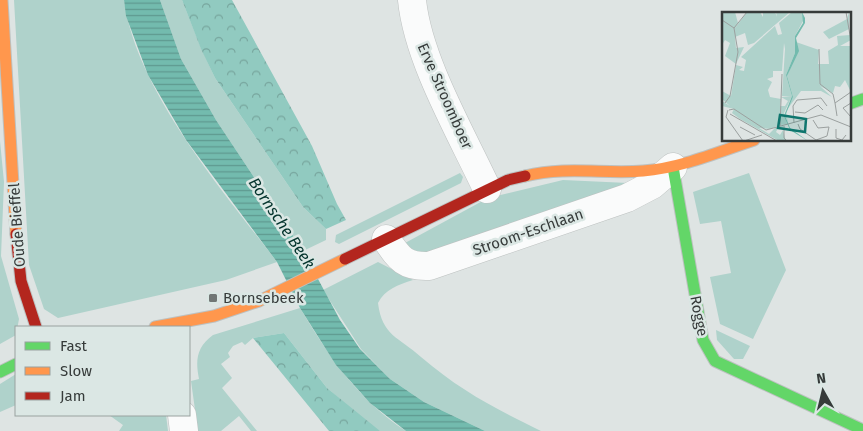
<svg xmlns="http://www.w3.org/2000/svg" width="863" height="431" viewBox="0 0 863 431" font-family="'Fira Sans',sans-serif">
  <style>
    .green { fill: #afd2cb }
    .forest { fill: url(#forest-crowns) }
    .water { fill: url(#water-rules) }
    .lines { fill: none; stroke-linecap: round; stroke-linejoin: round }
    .street-casing { stroke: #bdc1c0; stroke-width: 29 }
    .fast-casing { stroke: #bdc1c0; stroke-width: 13 }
    .slow-casing { stroke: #bdc1c0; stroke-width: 13 }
    .jam-casing { stroke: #bdc1c0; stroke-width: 13 }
    .street { stroke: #fafbfb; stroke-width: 28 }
    .fast { stroke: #63d668; stroke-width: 11 }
    .slow { stroke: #ff974d; stroke-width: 11 }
    .jam { stroke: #b3261e; stroke-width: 11 }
    .poi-dot { fill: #717675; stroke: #dbe7e4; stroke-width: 2 }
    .labels { text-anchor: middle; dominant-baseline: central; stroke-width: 5; stroke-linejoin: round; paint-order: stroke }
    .street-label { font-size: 15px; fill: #363b3a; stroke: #dbe7e4 }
    .poi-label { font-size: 15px; fill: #363b3a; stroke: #dbe7e4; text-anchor: start }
    .water-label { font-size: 16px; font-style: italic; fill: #04342d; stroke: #dbe7e4 }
    .inset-road { fill: none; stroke: #9ba09f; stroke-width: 1 }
    .view { fill: #0f766e; fill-opacity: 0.15; stroke: #0f766e; stroke-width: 2.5 }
    .inset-edge { fill: none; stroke: #363b3a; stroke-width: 2.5 }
  </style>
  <defs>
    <pattern id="forest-crowns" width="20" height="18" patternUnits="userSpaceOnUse" patternTransform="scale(1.25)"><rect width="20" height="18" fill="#91cac0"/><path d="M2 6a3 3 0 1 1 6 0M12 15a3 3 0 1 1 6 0" fill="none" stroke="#77a59d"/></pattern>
    <pattern id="water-rules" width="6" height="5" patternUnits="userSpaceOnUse" patternTransform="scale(1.25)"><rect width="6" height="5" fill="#73bbae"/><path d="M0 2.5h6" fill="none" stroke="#5f998f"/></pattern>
  </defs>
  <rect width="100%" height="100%" fill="#dee4e3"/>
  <g class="green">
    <path d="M 14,0 L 124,0 C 136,90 223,191 277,262 L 226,280 L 58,318 L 44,309 L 29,265 Z"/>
    <path d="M 160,0 L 182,0 L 201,48 L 215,78 L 303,207 L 326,229 L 326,240 L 303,251 L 216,120 L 181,59 Z"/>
    <path d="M 0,141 L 4,182 L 1,256 L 19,319 L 16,335 L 0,344 Z"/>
    <path d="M 460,173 L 463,177 L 461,183 L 339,244 L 335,242 L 336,235 Z"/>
    <path d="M 749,173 L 786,270 L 753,339 L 720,324 L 710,277 L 731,273 L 721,221 L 700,224 L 693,192 Z"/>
    <path d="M 563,180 L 628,183 L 632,193 L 417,257 L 405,243 L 488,198 Z"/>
    <path d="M 378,262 L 413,280 C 398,285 385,289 378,303 C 382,336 399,337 421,357 C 461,391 494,408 541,431 L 485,431 L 424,402 L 390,379 L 361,349 L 323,290 Z"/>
    <path d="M 300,308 C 328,355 359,401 406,431 L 380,431 L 374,428 L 327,388 L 284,333 L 253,338 L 245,345 L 242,342 L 233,346 L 228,353 L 230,357 L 221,364 L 232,378 L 222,388 L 257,431 L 251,431 L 239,416 L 221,431 L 198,431 L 191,381 L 199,379 C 195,359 197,347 213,335 Z"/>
    <path d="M 716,330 L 750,346 L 743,359 L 734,359 L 717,340 Z"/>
    <path d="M 16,374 L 16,405 L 0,412 L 0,384 Z"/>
    <path d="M 109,415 L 166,415 L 168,431 L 119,431 L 123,425 Z"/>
  </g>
  <g class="forest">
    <path d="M 182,0 L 232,0 L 312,146 L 337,204 L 346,220 L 326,229 L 303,207 L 215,78 L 201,49 Z"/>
    <path d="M 284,333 L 327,388 L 380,431 L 329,431 L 253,338 Z"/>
  </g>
  <path class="water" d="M 124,0 L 160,0 L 181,59 L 216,120 L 303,251 L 340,320 L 360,349 L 390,379 L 424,402 L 485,431 L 406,431 L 370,403 L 336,365 L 300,308 L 277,262 L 186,140 L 148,75 L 126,16 Z"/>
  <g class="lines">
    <defs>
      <g id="street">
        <path d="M 412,0 C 418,60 461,133 487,189"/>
        <path d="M 386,239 C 399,258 404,267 429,266 L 627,198 L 652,185 L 673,167"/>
        <path d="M 182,415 L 184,431"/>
      </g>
      <g id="fast">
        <path d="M 849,104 L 863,99"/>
        <path d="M 673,167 L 703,340 L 715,361 L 863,430"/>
        <path d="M 0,372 L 16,364"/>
      </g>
      <g id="slow">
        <path d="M 2,0 L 16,234"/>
        <path d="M 525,176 C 567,166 602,174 643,171 C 681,168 718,152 754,140"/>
        <path d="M 155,327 L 214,316 L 259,301 L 345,259"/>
      </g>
      <g id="jam">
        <path d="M 16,234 L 21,281 L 36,327"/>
        <path d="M 345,259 L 508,180 L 525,176"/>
      </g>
    </defs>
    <use href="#street" class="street-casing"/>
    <use href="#fast" class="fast-casing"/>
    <use href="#slow" class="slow-casing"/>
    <use href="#jam" class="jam-casing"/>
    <use href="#street" class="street"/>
    <use href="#fast" class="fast"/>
    <use href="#slow" class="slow"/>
    <use href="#jam" class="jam"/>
  </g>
  <rect class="poi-dot" x="208" y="293" width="10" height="10" rx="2.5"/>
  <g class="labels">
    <g class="street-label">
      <text transform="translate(445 96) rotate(66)">Erve Stroomboer</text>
      <text transform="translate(17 225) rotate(-94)">Oude Bieffel</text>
      <text transform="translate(528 232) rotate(-19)">Stroom-Eschlaan</text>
      <text transform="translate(699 316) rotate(79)">Rogge</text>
    </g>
    <g class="poi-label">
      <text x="223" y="298">Bornsebeek</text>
    </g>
    <g class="water-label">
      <text transform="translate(282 223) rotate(56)">Bornsche Beek</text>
    </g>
  </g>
  <g transform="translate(722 12)">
    <rect width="129" height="129" fill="#dee4e3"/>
    <path d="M 1,0 L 13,0 L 16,11 L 13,16 L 25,0 L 38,0 L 41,5 L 41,0 L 53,0 L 55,5 L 54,0 L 68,0 L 32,31 L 26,33 L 23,21 L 13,25 L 14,36 L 22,35 L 14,52 L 3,44 L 8,31 L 3,28 L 0,33 ZM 70,0 L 80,0 L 82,7 L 73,24 L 73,41 L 64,63 L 70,84 L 62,101 L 65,112 L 58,113 L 58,109 L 57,113 L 49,117 L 37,116 L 47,122 L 53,116 L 61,114 L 61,117 L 56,116 L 54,120 L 58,123 L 61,118 L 64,129 L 57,129 L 18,107 L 10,101 L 12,97 L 0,94 L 0,89 L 8,94 L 0,87 L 0,79 L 9,84 L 14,53 L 21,55 L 17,58 L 22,59 L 24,48 L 19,45 L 53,14 L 56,23 L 60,22 L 57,11 ZM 62,31 L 63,37 L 60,84 L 69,85 L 59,85 L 66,89 L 63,94 L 58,94 L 59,87 L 48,85 L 46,78 L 50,70 L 45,67 L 51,65 L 51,59 L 60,59 ZM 127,0 L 127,17 L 107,27 L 101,20 L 125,7 ZM 129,15 L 129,28 L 118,34 L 129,34 L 129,80 L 123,68 L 118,75 L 113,74 L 111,81 L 98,74 L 110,85 L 99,79 L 79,79 L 64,99 L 66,112 L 63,101 L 71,85 L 65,64 L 74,41 L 74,30 L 97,38 L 96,52 L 107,52 L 106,39 L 116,33 L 115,24 L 128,23 Z" fill="#afd2cb" fill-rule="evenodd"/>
    <path d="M 80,0 L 83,6 L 83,11 L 74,26 L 77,39 L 65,64 L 71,85 L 63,104 L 68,116 L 86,129 L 68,118 L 62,104 L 70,84 L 64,63 L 73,41 L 73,24 L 81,11 Z" fill="#73bbae"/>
    <path class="inset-road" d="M 124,0 L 129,29M 0,8 L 12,16 L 16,40 L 8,84 L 3,91M 12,16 L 25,0M 97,37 L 98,72 L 111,82 L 113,91M 129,91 L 121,96 L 129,105M 6,98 L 4,105 L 21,129M 7,98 L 12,97 L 44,118 L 99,103 L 129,115M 73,100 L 83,101 L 96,93 L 101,98M 8,102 L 55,129M 115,104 L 113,91 L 129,80M 91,108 L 96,116 L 107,115 L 105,124 L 94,128M 72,111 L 71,94 L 75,88 L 99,86 L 105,94M 76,112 L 78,117 L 94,128M 58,114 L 60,62M 62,114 L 62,126 L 65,129M 18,115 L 33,123M 114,117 L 114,126 L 120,128 L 124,123M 22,129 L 40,123"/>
    <path class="view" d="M 58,103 L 84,107 L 83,120 L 56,116 Z"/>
    <rect width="129" height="129" class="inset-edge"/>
  </g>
  <rect x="15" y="326" width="175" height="90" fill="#dbe7e4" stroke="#99a2a0"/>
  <rect x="25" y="342" width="25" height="8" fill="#63d668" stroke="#99a2a0"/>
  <text x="60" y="351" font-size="15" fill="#363b3a">Fast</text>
  <rect x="25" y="367" width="25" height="8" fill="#ff974d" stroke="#99a2a0"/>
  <text x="60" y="376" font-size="15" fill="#363b3a">Slow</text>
  <rect x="25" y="392" width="25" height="8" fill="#b3261e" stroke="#99a2a0"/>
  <text x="60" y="401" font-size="15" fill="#363b3a">Jam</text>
  <g transform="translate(823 391) rotate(352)" stroke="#dbe7e4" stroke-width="4" paint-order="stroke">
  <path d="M0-4L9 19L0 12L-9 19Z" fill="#363b3a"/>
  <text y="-8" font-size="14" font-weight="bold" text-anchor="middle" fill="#363b3a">N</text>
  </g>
</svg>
